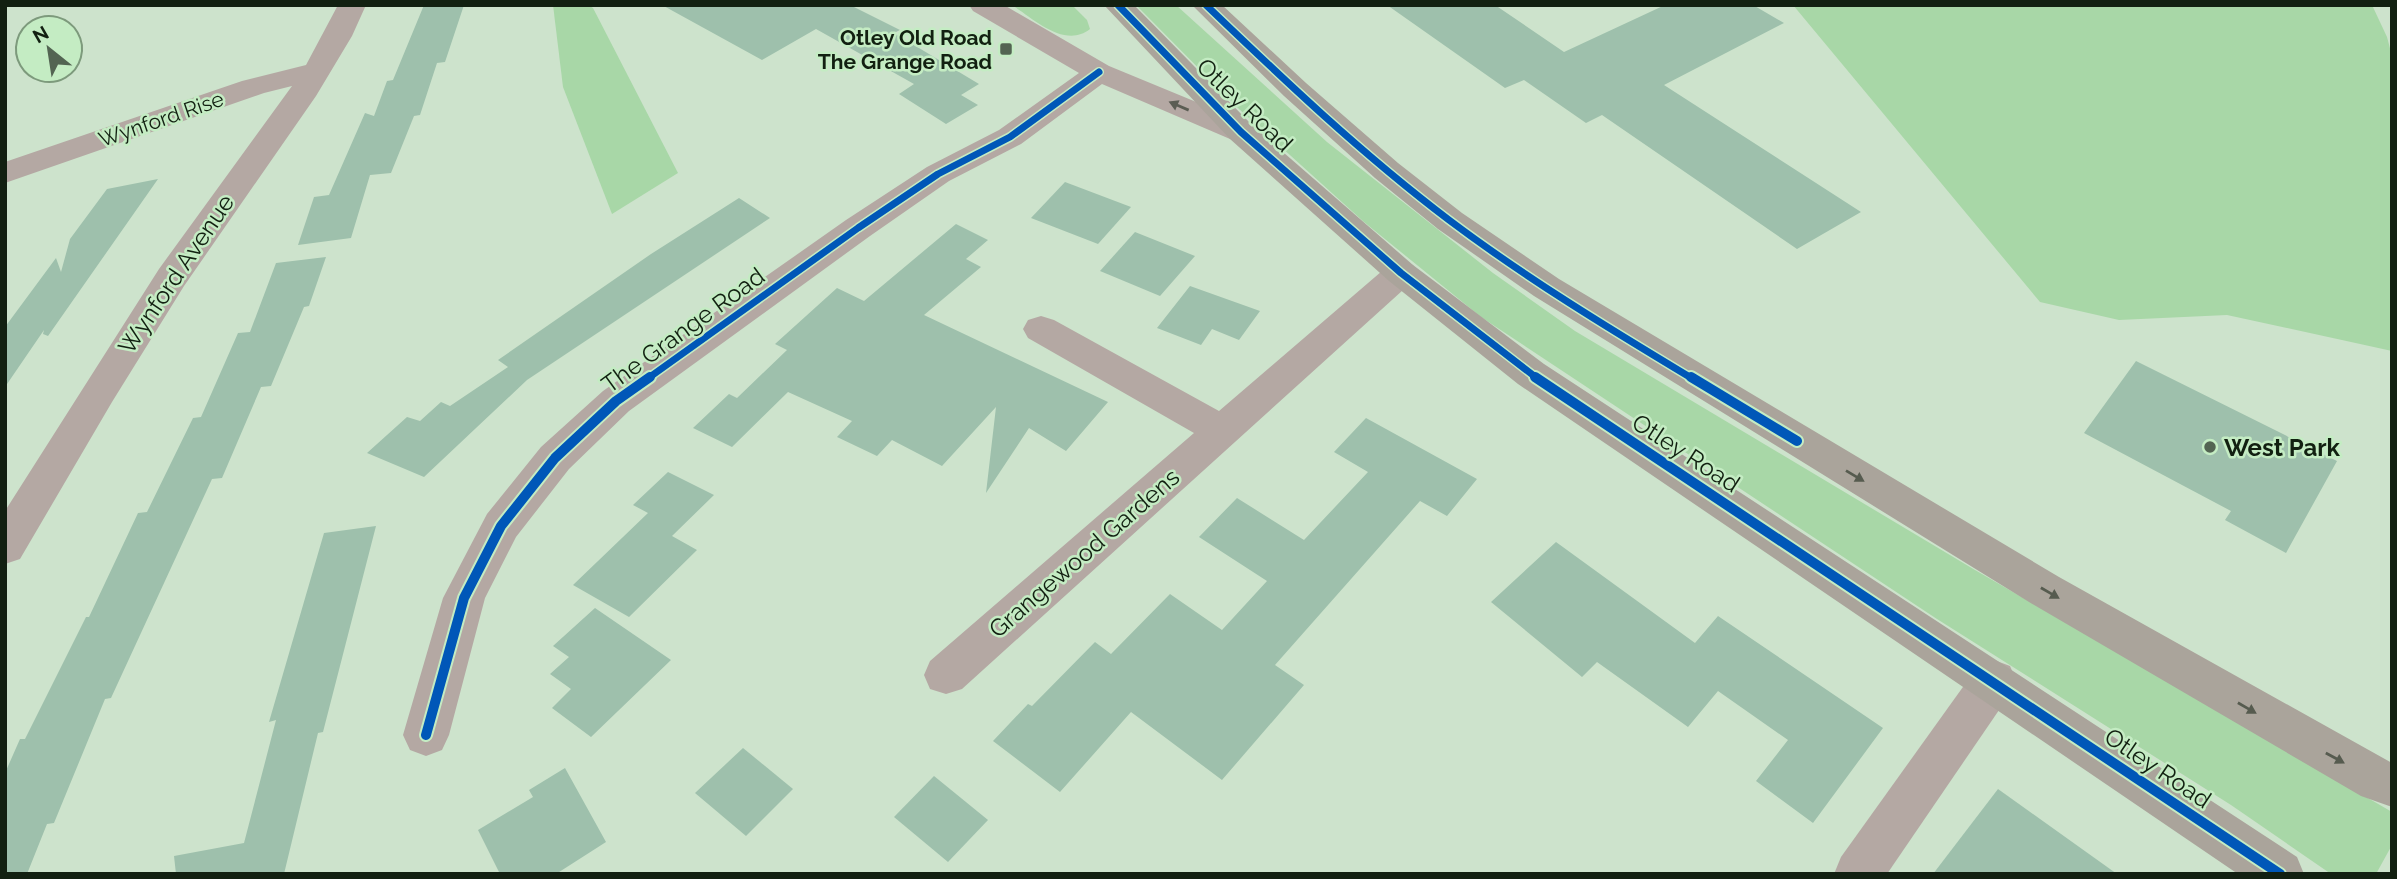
<svg xmlns="http://www.w3.org/2000/svg" width="2397" height="879" viewBox="0 0 2397 879" font-family="Raleway,sans-serif">
  <style>
    .green { fill: #a8d7a7 }
    .building { fill: #9ec0ac }
    .lines { fill: none; stroke-linecap: round; stroke-linejoin: round }
    .minor { fill: #b4a8a3; fill-rule: evenodd }
    .highway { fill: #aaa49b; fill-rule: evenodd }
    .cycleway-far1-casing { stroke: #c4ecc3; stroke-width: 10 }
    .cycleway-casing { stroke: #c4ecc3; stroke-width: 14 }
    .cycleway-far1 { stroke: #0057b8; stroke-width: 7 }
    .cycleway { stroke: #0057b8; stroke-width: 10 }
    .oneway { fill: #5b5d53 }
    .oneway2 { fill: #565b4f }
    .poi-dot { fill: #536452; stroke: #c4ecc3; stroke-width: 2.5 }
    .labels { text-anchor: middle; dominant-baseline: central; stroke-width: 5; stroke-linejoin: round; paint-order: stroke }
    .far-poi-label { font-size: 21px; font-weight: bold; fill: #122011; stroke: #c4ecc3; text-anchor: end }
    .far-street-label { font-size: 21px; fill: #122011; stroke: #c4ecc3 }
    .street-label { font-size: 24px; fill: #122011; stroke: #c4ecc3 }
    .poi-label { font-size: 24px; font-weight: bold; fill: #122011; stroke: #c4ecc3; text-anchor: start }
  </style>
  <rect width="100%" height="100%" fill="#cde3cc"/>
  <g class="green">
    <path d="M 553,5 L 588,5 L 593,8 L 678,173 L 612,214 L 563,87 Z"/>
    <path d="M 1012,5 L 1072,5 L 1087,20 L 1090,29 C 1065,49 1034,19 1012,5 Z"/>
    <path d="M 1136,5 L 1176,5 L 1327,142 L 1493,273 L 1575,331 L 1975,570 L 2392,812 L 2392,845 L 2376,874 L 2331,874 L 2231,805 L 1937,619 L 1481,317 L 1364,222 L 1239,109 Z"/>
    <path d="M 1793,5 L 2372,5 L 2387,37 L 2392,56 L 2392,351 L 2227,315 L 2119,320 L 2040,302 Z"/>
  </g>
  <g class="building">
    <path d="M 424,5 L 464,5 L 445,62 L 437,63 L 420,115 L 414,116 L 391,173 L 370,175 L 351,238 L 298,245 L 314,197 L 329,195 L 365,113 L 374,116 L 387,81 L 393,80 Z"/>
    <path d="M 662,5 L 858,5 L 854,7 L 900,30 L 894,33 L 979,84 L 961,95 L 978,105 L 946,124 L 899,94 L 914,84 L 816,29 L 762,60 Z"/>
    <path d="M 1387,5 L 1495,5 L 1564,52 L 1665,5 L 1753,5 L 1784,23 L 1664,85 L 1861,212 L 1797,249 L 1602,115 L 1586,123 L 1524,80 L 1505,88 Z"/>
    <path d="M 158,179 L 48,336 L 43,334 L 44,330 L 5,387 L 5,327 L 56,258 L 61,272 L 70,239 L 107,189 Z"/>
    <path d="M 1065,182 L 1131,207 L 1098,244 L 1031,218 Z"/>
    <path d="M 739,198 L 770,218 L 527,380 L 424,477 L 367,453 L 407,417 L 420,421 L 441,402 L 450,406 L 508,367 L 498,360 L 651,254 Z"/>
    <path d="M 956,224 L 988,240 L 966,259 L 981,267 L 924,315 L 1108,402 L 1066,451 L 1029,428 L 986,493 L 996,407 L 942,466 L 892,440 L 877,456 L 837,437 L 852,421 L 788,392 L 732,447 L 693,428 L 729,394 L 737,398 L 787,350 L 775,344 L 837,288 L 864,301 Z"/>
    <path d="M 1135,232 L 1195,256 L 1160,296 L 1100,271 Z"/>
    <path d="M 326,257 L 309,306 L 304,307 L 271,386 L 261,387 L 222,478 L 212,479 L 111,698 L 105,699 L 54,823 L 47,824 L 27,874 L 5,874 L 5,773 L 20,739 L 25,739 L 86,617 L 89,617 L 138,513 L 147,512 L 193,418 L 201,417 L 238,333 L 250,332 L 276,263 Z"/>
    <path d="M 1190,286 L 1260,311 L 1239,340 L 1212,329 L 1201,345 L 1157,328 Z"/>
    <path d="M 2136,361 L 2337,461 L 2286,553 L 2225,520 L 2231,511 L 2084,433 Z"/>
    <path d="M 1366,418 L 1477,479 L 1447,516 L 1420,501 L 1275,665 L 1304,685 L 1222,780 L 1131,712 L 1060,792 L 993,741 L 1028,704 L 1032,706 L 1095,642 L 1111,654 L 1170,594 L 1222,630 L 1267,581 L 1199,537 L 1237,498 L 1304,540 L 1368,472 L 1334,452 Z"/>
    <path d="M 668,472 L 714,495 L 672,536 L 697,550 L 629,617 L 573,585 L 648,513 L 633,505 Z"/>
    <path d="M 376,526 L 323,732 L 318,733 L 284,874 L 176,874 L 174,856 L 244,843 L 276,720 L 269,722 L 324,533 Z"/>
    <path d="M 1556,542 L 1695,643 L 1718,616 L 1883,728 L 1813,823 L 1756,781 L 1788,740 L 1718,691 L 1688,727 L 1597,662 L 1582,677 L 1491,602 Z"/>
    <path d="M 595,608 L 671,660 L 591,737 L 552,708 L 571,689 L 550,674 L 569,657 L 553,646 Z"/>
    <path d="M 743,748 L 793,789 L 746,836 L 695,793 Z"/>
    <path d="M 565,768 L 606,842 L 556,874 L 500,874 L 478,830 L 533,797 L 529,790 Z"/>
    <path d="M 934,776 L 988,820 L 948,862 L 894,817 Z"/>
    <path d="M 1998,789 L 2117,874 L 1933,874 Z"/>
  </g>
  <g class="lines">
    <g class="minor">
      <path d="M 338,5 L 366,5 L 352,36 L 316,96 L 184,286 L 112,402 L 20,559 L 5,564 L 5,511 L 159,269 L 292,86 L 264,93 L 5,183 L 5,162 L 242,81 L 306,65 Z"/>
      <path d="M 969,5 L 1004,5 L 1109,66 L 1252,125 L 1257,132 L 1252,139 L 1241,142 L 1230,139 L 1102,84 L 1021,144 L 949,181 L 870,236 L 629,411 L 569,469 L 516,537 L 485,598 L 449,735 L 442,750 L 426,756 L 410,750 L 403,735 L 443,598 L 487,514 L 541,447 L 603,391 L 846,220 L 927,167 L 999,130 L 1079,73 L 973,11 Z"/>
      <path d="M 1401,261 L 1413,265 L 1418,273 L 1413,281 L 962,689 L 946,694 L 930,689 L 924,675 L 930,661 L 1194,433 L 1028,338 L 1023,329 L 1028,320 L 1041,316 L 1054,320 L 1219,411 L 1389,265 Z"/>
      <path d="M 1994,660 L 2010,666 L 2016,680 L 2010,694 L 1887,874 L 1834,874 L 1841,857 L 1978,666 Z"/>
    </g>
    <g class="highway">
      <path d="M 1104,5 L 1134,5 L 1252,125 L 1413,265 L 1544,364 L 2297,857 L 2304,874 L 2238,874 L 1518,384 L 1389,281 L 1230,139 Z"/>
      <path d="M 1192,5 L 1222,5 L 1306,83 L 1398,163 L 1462,213 L 1559,279 L 2059,577 L 2392,763 L 2392,807 L 2361,796 L 2029,602 L 1534,296 L 1438,229 L 1375,178 L 1284,96 Z"/>
    </g>
    <defs>
      <g id="cycleway-far1">
        <path d="M 1118,5 L 1241,132 L 1401,273 L 1538,379"/>
        <path d="M 1206,5 C 1284,80 1362,154 1449,220 C 1526,278 1610,329 1693,379"/>
        <path d="M 647,379 L 858,228 L 938,174 L 1010,137 L 1099,72"/>
      </g>
      <g id="cycleway">
        <path d="M 1535,377 L 2280,874"/>
        <path d="M 1691,377 L 1797,441"/>
        <path d="M 426,735 L 464,598 L 501,526 L 555,458 L 616,401 L 650,377"/>
      </g>
    </defs>
    <use href="#cycleway-far1" class="cycleway-far1-casing"/>
    <use href="#cycleway" class="cycleway-casing"/>
    <use href="#cycleway-far1" class="cycleway-far1"/>
    <use href="#cycleway" class="cycleway"/>
  </g>
  <defs><path id="oneway-solid" d="M-6-.8H1V-3.2L6.5 0L1 3.2V.8H-6Z" transform="scale(1.75)"/></defs>
  <use class="oneway" href="#oneway-solid" transform="translate(1179 106) rotate(-157)"/>
  <g class="oneway2">
    <use href="#oneway-solid" transform="translate(1855 476) rotate(31)"/>
    <use href="#oneway-solid" transform="translate(2050 593) rotate(30)"/>
    <use href="#oneway-solid" transform="translate(2247 708) rotate(30)"/>
    <use href="#oneway-solid" transform="translate(2335 758) rotate(29)"/>
  </g>
  <g class="poi-dot">
    <rect x="999" y="42" width="14" height="14" rx="3.5"/>
    <circle cx="2210" cy="447" r="7"/>
  </g>
  <g class="labels">
    <g class="far-poi-label">
      <text x="992" y="37">Otley Old Road<tspan x="992" dy="24">The Grange Road</tspan></text>
    </g>
    <g class="far-street-label">
      <text transform="translate(161 119) rotate(-19)">Wynford Rise</text>
    </g>
    <g class="street-label">
      <text transform="translate(1245 105) rotate(44)">Otley Road</text>
      <text transform="translate(176 274) rotate(-56)">Wynford Avenue</text>
      <text transform="translate(683 330) rotate(-36)">The Grange Road</text>
      <text transform="translate(1686 453) rotate(33)">Otley Road</text>
      <text transform="translate(1084 553) rotate(-41)">Grangewood Gardens</text>
      <text transform="translate(2158 768) rotate(34)">Otley Road</text>
    </g>
    <g class="poi-label">
      <text x="2224" y="447">West Park</text>
    </g>
  </g>
  <rect width="2397" height="879" fill="none" stroke="#122011" stroke-width="14"/>
  <g transform="translate(49 49) rotate(330)"><circle r="33" fill="#c4ecc3" stroke="#7d9a7c" stroke-width="2"/>
  <path d="M0-5L12 26L0 18L-12 26Z" fill="#536452"/>
  <text y="-10" font-size="19" font-weight="bold" text-anchor="middle" fill="#122011">N</text>
  </g>
</svg>
